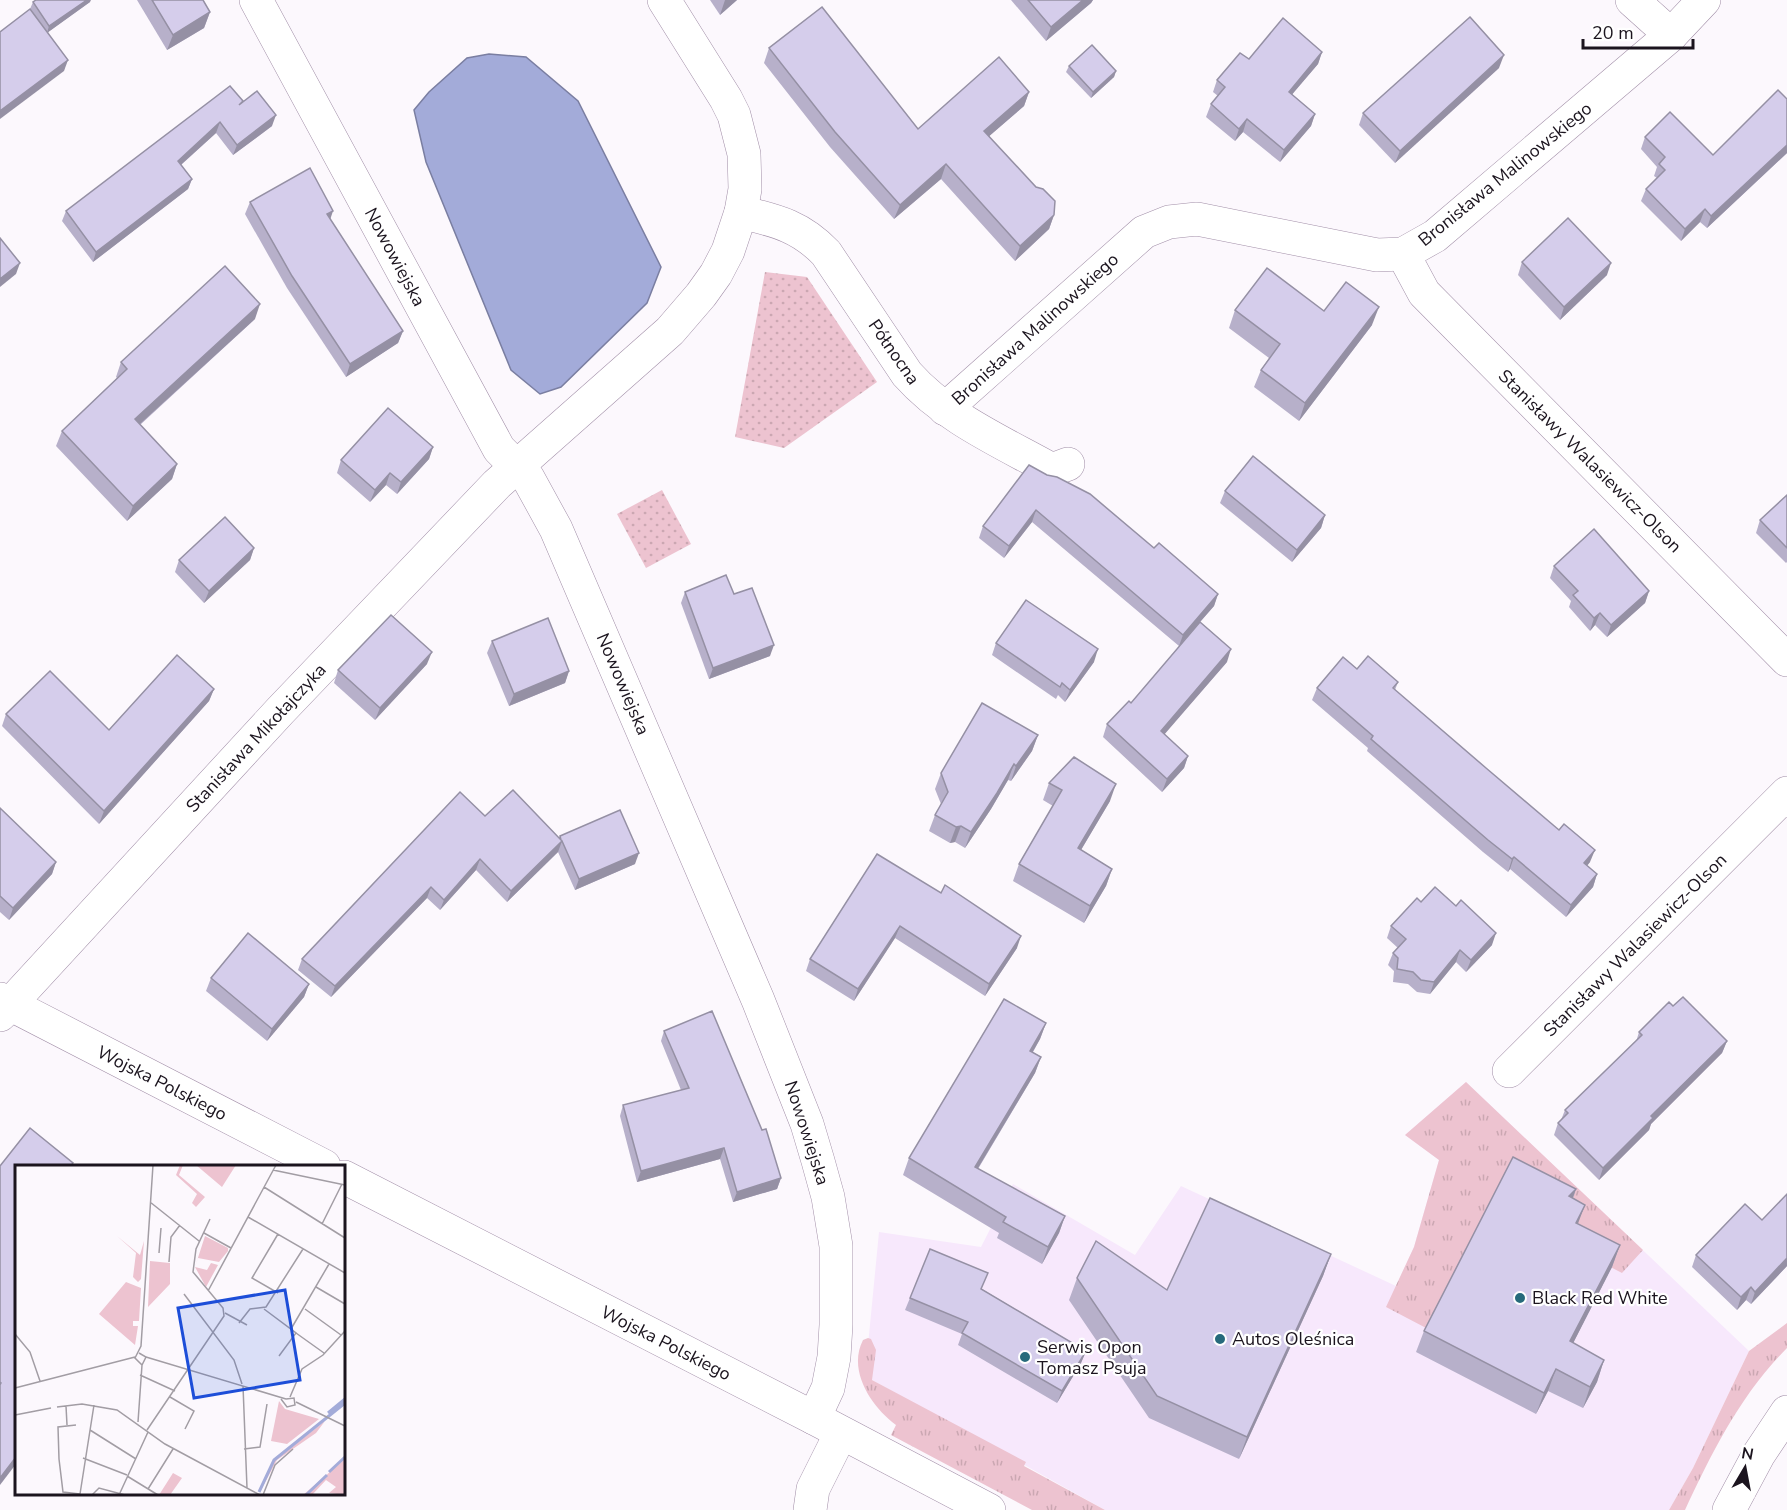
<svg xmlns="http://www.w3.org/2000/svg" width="1787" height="1510" viewBox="0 0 1787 1510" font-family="'Nunito Sans',sans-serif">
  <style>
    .built { fill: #f7e8fc }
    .grass { fill: url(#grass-tufts) }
    .park { fill: url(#park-dots) }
    .water { fill: #a3abd9; stroke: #7a7ea1; stroke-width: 1.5 }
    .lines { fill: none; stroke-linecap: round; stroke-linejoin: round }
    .minor-casing { stroke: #a28fa8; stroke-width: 34 }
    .secondary-casing { stroke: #a28fa8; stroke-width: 34 }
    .minor { stroke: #fff; stroke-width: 33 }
    .secondary { stroke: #fff; stroke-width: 33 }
    .wall { fill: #b7b0ca }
    .shaded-wall { fill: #9590a4 }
    .building { fill: #d5cdeb; stroke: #9590a4; stroke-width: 1.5 }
    .poi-dot { fill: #266a7b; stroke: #fff; stroke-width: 2 }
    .labels { text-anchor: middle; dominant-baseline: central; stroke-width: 4.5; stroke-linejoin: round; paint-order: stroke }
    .street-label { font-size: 18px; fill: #1b141e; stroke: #fff }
    .poi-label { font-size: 18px; fill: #1b141e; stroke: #fff; text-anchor: start }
    .inset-river { fill: none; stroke: #a3abd9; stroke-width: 3 }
    .inset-road { fill: none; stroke: #a29da4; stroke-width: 1.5 }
    .view { fill: #1d4ed8; fill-opacity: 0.15; stroke: #1d4ed8; stroke-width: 3 }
    .inset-edge { fill: none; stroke: #1b141e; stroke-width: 3 }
  </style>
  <defs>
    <pattern id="grass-tufts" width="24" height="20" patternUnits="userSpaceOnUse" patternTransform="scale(1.5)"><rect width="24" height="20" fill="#edc3d0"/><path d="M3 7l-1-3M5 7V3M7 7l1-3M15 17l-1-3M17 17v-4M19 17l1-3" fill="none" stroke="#cba7b2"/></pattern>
    <pattern id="park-dots" width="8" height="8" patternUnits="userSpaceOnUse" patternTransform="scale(1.5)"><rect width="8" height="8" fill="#edc3d0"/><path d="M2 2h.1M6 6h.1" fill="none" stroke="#cba7b2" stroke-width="1.8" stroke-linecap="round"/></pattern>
  </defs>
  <rect width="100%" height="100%" fill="#fcf8fd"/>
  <path class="built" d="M 1466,1082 L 1749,1351 L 1693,1468 L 1669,1510 L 1105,1510 L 865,1376 L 879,1232 L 981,1247 L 1013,1184 L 1135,1255 L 1181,1186 L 1396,1286 L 1414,1247 L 1439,1160 L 1405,1135 Z"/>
  <g class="grass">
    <path d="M 1466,1082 L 1643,1250 L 1622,1273 L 1568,1245 L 1428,1329 L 1386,1307 L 1414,1247 L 1439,1160 L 1405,1135 Z"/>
    <path d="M 1787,1323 L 1787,1348 C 1741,1394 1712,1452 1685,1510 L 1669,1510 L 1693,1468 L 1749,1351 Z"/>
    <path d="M 868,1338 L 871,1339 L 876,1350 L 872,1380 L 1026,1462 L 1024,1466 L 1105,1510 L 1032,1510 L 891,1435 L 896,1425 C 872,1407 847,1371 863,1340 Z"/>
  </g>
  <g class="park">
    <path d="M 765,272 L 807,277 L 877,382 L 784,448 L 735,437 Z"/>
    <path d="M 662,490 L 691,544 L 646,568 L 617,514 Z"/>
  </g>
  <path class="water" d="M 489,54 L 526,57 L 578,101 L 661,267 L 647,303 L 561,387 L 540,394 L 511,370 L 426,162 L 414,110 L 429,92 L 467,58 Z"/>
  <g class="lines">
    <defs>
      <g id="minor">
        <path d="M 256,0 L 499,449 L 528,478 L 556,529 L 758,1000 L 807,1124 L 818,1161 L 828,1197 L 836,1246 L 836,1325 L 834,1357 L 828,1388 L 814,1418"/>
        <path d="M 1632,0 L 1671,35"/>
        <path d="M 741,212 C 777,221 800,226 826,253 L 907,374 C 946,418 1002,442 1052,470 L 1068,464"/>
        <path d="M 1403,254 L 1424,293 L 1787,660"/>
        <path d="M 945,409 L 1144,232 L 1169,222 L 1197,219 L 1377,255 L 1403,254 L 1435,236 L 1671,35 L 1704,0"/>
        <path d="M 0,1015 L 280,711 L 497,484 L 670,331 L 701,295 L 716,274 L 728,251 L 741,212 L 745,189 L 744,154 L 734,115 L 726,99 L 664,0"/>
        <path d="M 1509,1071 L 1787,793"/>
        <path d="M 810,1510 L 813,1489 L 841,1433"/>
        <path d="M 1729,1510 L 1759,1454 L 1787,1412"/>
      </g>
      <g id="secondary">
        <path d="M 0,999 L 324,1166"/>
        <path d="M 344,1177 L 814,1418 L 989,1510"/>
      </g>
    </defs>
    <use href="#minor" class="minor-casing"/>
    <use href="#secondary" class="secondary-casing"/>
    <use href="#minor" class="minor"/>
    <use href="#secondary" class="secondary"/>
  </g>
  <g class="wall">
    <path d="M 137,0 L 203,0 L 210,12 L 204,28 L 167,50 Z"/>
    <path d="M 710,0 L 737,0 L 720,15 Z"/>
    <path d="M 1011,0 L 1093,0 L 1091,3 L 1046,41 Z"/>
    <path d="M 33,2 L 90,2 L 48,32 L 64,71 L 30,9 Z"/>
    <path d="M 769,48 L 918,129 L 1029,92 L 1024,106 L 989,136 L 1054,215 L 1049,229 L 1015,261 L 941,179 L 894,219 L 830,147 L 764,63 Z"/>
    <path d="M 1322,52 L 1318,64 L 1292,94 L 1315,114 L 1311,126 L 1280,162 L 1243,132 L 1235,141 L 1206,117 L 1211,104 L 1218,96 L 1213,92 L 1217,80 L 1249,59 Z"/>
    <path d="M 1069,66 L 1116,71 L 1114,77 L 1091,98 L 1066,72 Z"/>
    <path d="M 1499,68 L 1395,163 L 1359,125 L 1363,113 Z"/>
    <path d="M 1787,99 L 1787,153 L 1707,228 L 1700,222 L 1681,241 L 1641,201 L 1646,189 L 1657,178 L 1654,176 L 1657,167 L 1641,149 L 1645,137 L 1713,155 Z"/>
    <path d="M 243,101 L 272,126 L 233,155 L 216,133 L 181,165 L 192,179 L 188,189 L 93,262 L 62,221 L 66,211 Z"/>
    <path d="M 250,202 L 330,219 L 403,331 L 398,343 L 346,377 L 287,288 L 245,214 Z"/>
    <path d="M 1522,262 L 1607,275 L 1560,320 L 1518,275 Z"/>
    <path d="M 1235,310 L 1324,311 L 1372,325 L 1299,421 L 1254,387 L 1261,370 L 1269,358 L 1229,328 Z"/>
    <path d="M 255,319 L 140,425 L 177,464 L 172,479 L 127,521 L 56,446 L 62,431 L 117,378 L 116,377 L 121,362 Z"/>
    <path d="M 433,447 L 429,459 L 397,494 L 386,485 L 370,502 L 337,473 L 341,460 Z"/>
    <path d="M 1029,465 L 1154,548 L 1218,594 L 1214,606 L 1179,646 L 1032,522 L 1004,558 L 979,538 L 983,526 Z"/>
    <path d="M 1225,491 L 1325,515 L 1321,528 L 1292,562 L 1220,503 Z"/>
    <path d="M 1787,495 L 1787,562 L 1786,563 L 1756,533 L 1760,520 Z"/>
    <path d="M 254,548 L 250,560 L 204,603 L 175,572 L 179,560 Z"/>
    <path d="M 1554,566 L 1649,591 L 1645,603 L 1607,637 L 1595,625 L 1590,631 L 1569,607 L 1571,601 L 1550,578 Z"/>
    <path d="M 685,592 L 734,594 L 770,656 L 709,679 L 681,603 Z"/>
    <path d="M 492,641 L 569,671 L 565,683 L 509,706 L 487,653 Z"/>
    <path d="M 996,643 L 1094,662 L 1065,702 L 1058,695 L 1056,699 L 992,655 Z"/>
    <path d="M 1227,662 L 1164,734 L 1188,756 L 1184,768 L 1162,792 L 1103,737 L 1107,724 L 1131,703 Z"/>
    <path d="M 427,664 L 375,720 L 334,683 L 338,670 Z"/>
    <path d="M 1357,669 L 1398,682 L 1395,690 L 1590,862 L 1587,866 L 1597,874 L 1593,887 L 1566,917 L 1510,869 L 1508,872 L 1483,852 L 1367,751 L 1368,748 L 1312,700 L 1317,688 Z"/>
    <path d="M 214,689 L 209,701 L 99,824 L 2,726 L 6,714 L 109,730 Z"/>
    <path d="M 1038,735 L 1032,751 L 1011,781 L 1008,780 L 991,809 L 965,848 L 955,842 L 950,843 L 929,831 L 935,815 L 941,804 L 935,789 L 941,773 Z"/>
    <path d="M 1049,783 L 1110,801 L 1081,850 L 1112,869 L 1106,886 L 1084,923 L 1013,881 L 1019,864 L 1053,806 L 1043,800 Z"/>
    <path d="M 0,808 L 56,862 L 52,874 L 9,920 L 0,912 Z"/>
    <path d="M 485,816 L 559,838 L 560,836 L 635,864 L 575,890 L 558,852 L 507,902 L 476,870 L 440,910 L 427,898 L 331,997 L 298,970 L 302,959 Z"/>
    <path d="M 877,854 L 1017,948 L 985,996 L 895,938 L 854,1001 L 806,971 L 810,959 Z"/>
    <path d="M 1421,902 L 1492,945 L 1466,972 L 1456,962 L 1430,994 L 1417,992 L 1408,984 L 1393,982 L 1394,971 L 1388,965 L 1393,953 L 1398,948 L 1387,938 L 1391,926 Z"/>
    <path d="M 211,978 L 309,984 L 304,997 L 267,1041 L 206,991 Z"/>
    <path d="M 1673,1006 L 1727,1041 L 1722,1053 L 1651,1124 L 1649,1130 L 1599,1180 L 1554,1135 L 1558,1123 L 1561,1120 L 1565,1110 L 1636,1042 L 1639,1032 Z"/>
    <path d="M 1046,1023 L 1040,1039 L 1033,1052 L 1041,1057 L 1035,1073 L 978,1169 L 1065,1216 L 1059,1233 L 1042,1264 L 997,1238 L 999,1233 L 903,1175 L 909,1158 Z"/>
    <path d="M 664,1031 L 781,1178 L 777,1189 L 733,1202 L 720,1159 L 637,1182 L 620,1116 L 623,1105 L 681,1090 L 661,1041 Z"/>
    <path d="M 1576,1189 L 1573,1198 L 1578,1224 L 1620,1245 L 1612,1267 L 1573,1343 L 1604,1360 L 1597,1382 L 1583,1408 L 1548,1391 L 1536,1414 L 1416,1352 L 1424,1331 Z"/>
    <path d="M 1331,1254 L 1323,1276 L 1239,1459 L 1149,1418 L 1069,1300 L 1077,1278 L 1167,1290 Z"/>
    <path d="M 1696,1255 L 1787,1266 L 1751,1304 L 1746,1300 L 1737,1310 L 1692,1267 Z"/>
    <path d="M 982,1289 L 1086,1351 L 1081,1363 L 1057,1403 L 958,1345 L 962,1334 L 905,1310 L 910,1298 Z"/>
  </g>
  <g class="shaded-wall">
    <path d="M 87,0 L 91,0 L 90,2 L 47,33 L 49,26 Z"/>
    <path d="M 725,0 L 737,0 L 720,15 Z"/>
    <path d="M 1083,0 L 1093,0 L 1091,3 L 1046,41 L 1051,27 Z"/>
    <path d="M 210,12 L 204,28 L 167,50 L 173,35 Z"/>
    <path d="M 1322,52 L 1318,64 L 1284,104 L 1289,92 Z"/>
    <path d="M 1504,55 L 1499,68 L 1395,163 L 1400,151 Z"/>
    <path d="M 68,60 L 64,71 L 0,119 L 0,111 Z"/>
    <path d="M 1116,71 L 1114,77 L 1091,98 L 1093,92 Z"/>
    <path d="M 1029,92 L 1024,106 L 979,145 L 984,131 Z"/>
    <path d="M 1315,114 L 1311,126 L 1280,162 L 1284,150 Z"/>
    <path d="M 276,115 L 272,126 L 233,155 L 237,145 Z"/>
    <path d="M 1247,119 L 1243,132 L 1235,141 L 1239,129 Z"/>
    <path d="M 220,122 L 216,133 L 174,171 L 178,161 Z"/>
    <path d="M 1787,145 L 1787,153 L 1707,228 L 1711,216 Z"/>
    <path d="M 946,164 L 941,179 L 894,219 L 900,205 Z"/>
    <path d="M 192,179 L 188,189 L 93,262 L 96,252 Z"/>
    <path d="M 1705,209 L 1700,222 L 1681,241 L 1685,229 Z"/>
    <path d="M 333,211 L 329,223 L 327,214 Z"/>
    <path d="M 1054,215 L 1049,229 L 1015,261 L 1020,246 Z"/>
    <path d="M 20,263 L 16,274 L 0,287 L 0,279 Z"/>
    <path d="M 1611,263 L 1607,275 L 1560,320 L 1564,307 Z"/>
    <path d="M 260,304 L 255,319 L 129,434 L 135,419 Z"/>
    <path d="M 1379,307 L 1372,325 L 1299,421 L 1305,403 Z"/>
    <path d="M 403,331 L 398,343 L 346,377 L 350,364 Z"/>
    <path d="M 433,447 L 429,459 L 397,494 L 401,482 Z"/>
    <path d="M 177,464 L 172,479 L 127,521 L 133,506 Z"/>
    <path d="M 390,473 L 386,485 L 370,502 L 375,490 Z"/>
    <path d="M 1036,510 L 1032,522 L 1004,558 L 1009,546 Z"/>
    <path d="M 1325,515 L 1321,528 L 1292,562 L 1297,550 Z"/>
    <path d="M 254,548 L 250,560 L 204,603 L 209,591 Z"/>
    <path d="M 1649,591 L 1645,603 L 1607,637 L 1611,625 Z"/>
    <path d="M 1218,594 L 1214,606 L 1179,646 L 1183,635 Z"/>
    <path d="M 1600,613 L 1595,625 L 1590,631 L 1594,618 Z"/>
    <path d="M 774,645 L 770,656 L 709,679 L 713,668 Z"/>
    <path d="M 1098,649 L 1094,662 L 1065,702 L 1070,690 Z"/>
    <path d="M 1231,649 L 1227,662 L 1157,743 L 1161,731 Z"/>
    <path d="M 432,652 L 427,664 L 375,720 L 380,708 Z"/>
    <path d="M 569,671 L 565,683 L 509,706 L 514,694 Z"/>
    <path d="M 214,689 L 209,701 L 99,824 L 104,811 Z"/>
    <path d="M 1038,735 L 1032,751 L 1011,781 L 1016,766 Z"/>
    <path d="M 1188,756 L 1184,768 L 1162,792 L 1167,779 Z"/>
    <path d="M 1014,764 L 1008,780 L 991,809 L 965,848 L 971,832 Z"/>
    <path d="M 1116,784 L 1110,801 L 1072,865 L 1078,848 Z"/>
    <path d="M 961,826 L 955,842 L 950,843 L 956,827 Z"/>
    <path d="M 562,841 L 558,852 L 507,902 L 511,891 Z"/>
    <path d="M 1595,850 L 1590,862 L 1579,875 L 1584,863 Z"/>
    <path d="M 639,853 L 635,864 L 575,890 L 579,879 Z"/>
    <path d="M 1514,857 L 1510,869 L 1508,872 L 1512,859 Z"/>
    <path d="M 480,859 L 476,870 L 440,910 L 444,900 Z"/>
    <path d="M 56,862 L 52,874 L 9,920 L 13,908 Z"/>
    <path d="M 1112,869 L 1106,886 L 1084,923 L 1090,906 Z"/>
    <path d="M 1597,874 L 1593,887 L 1566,917 L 1571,905 Z"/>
    <path d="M 431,887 L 427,898 L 331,997 L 335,986 Z"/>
    <path d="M 900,926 L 895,938 L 854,1001 L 858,989 Z"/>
    <path d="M 1496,933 L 1492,945 L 1466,972 L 1471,960 Z"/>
    <path d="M 1021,936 L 1017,948 L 985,996 L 989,984 Z"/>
    <path d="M 1460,950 L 1456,962 L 1430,994 L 1434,982 Z"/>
    <path d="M 309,984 L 304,997 L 267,1041 L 272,1029 Z"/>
    <path d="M 1046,1023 L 1040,1039 L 1024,1067 L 1030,1051 Z"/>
    <path d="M 1727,1041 L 1722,1053 L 1651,1124 L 1649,1130 L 1599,1180 L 1603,1168 L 1651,1116 Z"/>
    <path d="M 1041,1057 L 1035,1073 L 969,1183 L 975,1167 Z"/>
    <path d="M 724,1148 L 720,1159 L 637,1182 L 641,1171 Z"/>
    <path d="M 781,1178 L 777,1189 L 733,1202 L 737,1192 Z"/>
    <path d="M 1576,1189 L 1568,1211 L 1569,1196 Z"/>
    <path d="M 1585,1205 L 1577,1226 L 1576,1223 Z"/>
    <path d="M 1065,1216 L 1059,1233 L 1042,1264 L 1048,1247 Z"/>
    <path d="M 1620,1245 L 1612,1267 L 1563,1363 L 1570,1341 Z"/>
    <path d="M 1331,1254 L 1323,1276 L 1239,1459 L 1247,1437 Z"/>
    <path d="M 1787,1258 L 1787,1266 L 1751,1304 L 1755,1292 Z"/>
    <path d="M 1751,1287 L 1746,1300 L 1737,1310 L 1741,1297 Z"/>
    <path d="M 1086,1351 L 1081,1363 L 1057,1403 L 1062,1391 Z"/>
    <path d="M 1604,1360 L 1597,1382 L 1583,1408 L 1590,1387 Z"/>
    <path d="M 1556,1369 L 1548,1391 L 1536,1414 L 1544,1393 Z"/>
    <path d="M 16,1457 L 16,1464 L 0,1485 L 0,1478 Z"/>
  </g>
  <g class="building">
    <path d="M 36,0 L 87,0 L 49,26 L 33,2 Z"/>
    <path d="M 152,0 L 203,0 L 210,12 L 173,35 Z"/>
    <path d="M 1028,0 L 1083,0 L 1051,27 Z"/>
    <path d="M 822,7 L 918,129 L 999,57 L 1029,92 L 984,131 L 1036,187 L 1043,189 L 1055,201 L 1054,215 L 1020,246 L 946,164 L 900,205 L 835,132 L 769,48 Z"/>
    <path d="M 30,9 L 68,60 L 0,111 L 0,32 Z"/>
    <path d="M 1470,17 L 1504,55 L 1400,151 L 1363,113 Z"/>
    <path d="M 1283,18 L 1322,52 L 1289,92 L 1315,114 L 1284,150 L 1247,119 L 1239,129 L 1211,104 L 1225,87 L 1217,80 L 1240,53 L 1249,59 Z"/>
    <path d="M 1092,45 L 1116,71 L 1093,92 L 1069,66 Z"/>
    <path d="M 230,86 L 243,101 L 239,105 L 257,91 L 276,115 L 237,145 L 220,122 L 178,161 L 192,179 L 96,252 L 66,211 Z"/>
    <path d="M 1778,90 L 1787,99 L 1787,145 L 1711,216 L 1705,209 L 1685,229 L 1646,189 L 1665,170 L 1659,164 L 1665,157 L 1645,137 L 1670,112 L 1713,155 Z"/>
    <path d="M 310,168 L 333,211 L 327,214 L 403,331 L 350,364 L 292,276 L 250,202 Z"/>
    <path d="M 1568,218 L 1611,263 L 1564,307 L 1522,262 Z"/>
    <path d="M 0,238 L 20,263 L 0,279 Z"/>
    <path d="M 225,266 L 260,304 L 135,419 L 177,464 L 133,506 L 62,431 L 127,369 L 121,362 Z"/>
    <path d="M 1267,268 L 1324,311 L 1346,282 L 1379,307 L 1305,403 L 1261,370 L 1280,344 L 1235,310 Z"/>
    <path d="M 388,408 L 433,447 L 401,482 L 390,473 L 375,490 L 341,460 Z"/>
    <path d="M 1253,456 L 1325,515 L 1297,550 L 1225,491 Z"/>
    <path d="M 1029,465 L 1047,475 L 1057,477 L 1090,494 L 1154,548 L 1159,543 L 1218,594 L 1183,635 L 1036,510 L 1009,546 L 983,526 Z"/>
    <path d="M 1787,495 L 1787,548 L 1760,520 Z"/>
    <path d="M 225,517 L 254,548 L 209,591 L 179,560 Z"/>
    <path d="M 1594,529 L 1649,591 L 1611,625 L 1600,613 L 1594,618 L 1573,595 L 1578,591 L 1554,566 Z"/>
    <path d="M 726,575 L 734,594 L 752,588 L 774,645 L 713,668 L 685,592 Z"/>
    <path d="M 1026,600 L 1098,649 L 1070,690 L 1062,683 L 1060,687 L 996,643 Z"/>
    <path d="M 391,615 L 432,652 L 380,708 L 338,670 Z"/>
    <path d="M 548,618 L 569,671 L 514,694 L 492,641 Z"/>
    <path d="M 1200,622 L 1231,649 L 1161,731 L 1188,756 L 1167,779 L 1107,724 L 1129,701 L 1131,703 Z"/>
    <path d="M 177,655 L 214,689 L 104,811 L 6,714 L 50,671 L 109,730 Z"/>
    <path d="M 1368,656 L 1398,682 L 1393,688 L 1486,768 L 1559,830 L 1564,824 L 1595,850 L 1584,863 L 1597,874 L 1571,905 L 1514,857 L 1512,859 L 1488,840 L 1371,739 L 1373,736 L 1317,688 L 1343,657 L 1357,669 Z"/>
    <path d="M 982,703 L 1038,735 L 1016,766 L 1014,764 L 997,793 L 971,832 L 961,826 L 956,827 L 935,815 L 948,792 L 941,773 Z"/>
    <path d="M 1074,757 L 1116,784 L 1078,848 L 1112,869 L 1090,906 L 1019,864 L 1062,790 L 1049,783 Z"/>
    <path d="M 513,790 L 561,840 L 560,836 L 620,810 L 639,853 L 579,879 L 562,841 L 511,891 L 480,859 L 444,900 L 431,887 L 335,986 L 302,959 L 460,792 L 485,816 Z"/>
    <path d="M 0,808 L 56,862 L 13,908 L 0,896 Z"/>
    <path d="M 877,854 L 941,893 L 945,885 L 1021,936 L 989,984 L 900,926 L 858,989 L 810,959 Z"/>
    <path d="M 1435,887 L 1456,906 L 1461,900 L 1496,933 L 1471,960 L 1460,950 L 1434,982 L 1421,980 L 1413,972 L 1397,969 L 1398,958 L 1393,953 L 1406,939 L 1391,926 L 1417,898 L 1421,902 Z"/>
    <path d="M 248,933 L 309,984 L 272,1029 L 211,978 Z"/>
    <path d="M 1683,997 L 1727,1041 L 1651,1116 L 1653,1118 L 1603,1168 L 1558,1123 L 1568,1113 L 1565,1110 L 1642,1035 L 1639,1032 L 1669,1002 L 1673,1006 Z"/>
    <path d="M 1004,999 L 1046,1023 L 1030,1051 L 1041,1057 L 975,1167 L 1065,1216 L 1048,1247 L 1003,1222 L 1006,1217 L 909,1158 Z"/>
    <path d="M 712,1011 L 762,1130 L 766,1129 L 781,1178 L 737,1192 L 724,1148 L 641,1171 L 623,1105 L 689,1088 L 664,1031 Z"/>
    <path d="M 30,1128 L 73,1163 L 70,1167 L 16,1167 L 16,1457 L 0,1478 L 0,1385 L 1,1383 L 0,1382 L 0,1166 Z"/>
    <path d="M 1513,1157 L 1576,1189 L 1569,1196 L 1585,1205 L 1576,1223 L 1620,1245 L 1570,1341 L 1604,1360 L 1590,1387 L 1556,1369 L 1544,1393 L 1424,1331 Z"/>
    <path d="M 1787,1194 L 1787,1258 L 1755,1292 L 1751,1287 L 1741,1297 L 1696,1255 L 1745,1204 L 1762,1220 Z"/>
    <path d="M 1210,1198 L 1331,1254 L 1247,1437 L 1157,1396 L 1077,1278 L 1096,1241 L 1167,1290 Z"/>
    <path d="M 930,1249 L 988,1273 L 981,1289 L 1086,1351 L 1062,1391 L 962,1333 L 968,1322 L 910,1298 Z"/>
  </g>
  <g class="poi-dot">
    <circle cx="1520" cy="1298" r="6"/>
    <circle cx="1220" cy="1339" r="6"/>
    <circle cx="1025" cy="1357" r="6"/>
  </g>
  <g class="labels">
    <g class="street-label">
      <text transform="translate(1505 174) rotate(-39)">Bronisława Malinowskiego</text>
      <text transform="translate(395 257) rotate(62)">Nowowiejska</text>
      <text transform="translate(1035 329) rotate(-42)">Bronisława Malinowskiego</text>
      <text transform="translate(894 352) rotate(55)">Północna</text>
      <text transform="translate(1590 461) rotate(45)">Stanisławy Walasiewicz-Olson</text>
      <text transform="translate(623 684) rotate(67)">Nowowiejska</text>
      <text transform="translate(256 738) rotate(-47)">Stanisława Mikołajczyka</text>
      <text transform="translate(1635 945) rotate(-45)">Stanisławy Walasiewicz-Olson</text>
      <text transform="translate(162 1083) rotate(27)">Wojska Polskiego</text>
      <text transform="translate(807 1133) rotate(72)">Nowowiejska</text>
      <text transform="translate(666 1343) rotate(27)">Wojska Polskiego</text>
    </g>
    <g class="poi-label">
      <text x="1532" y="1298">Black Red White</text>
      <text x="1232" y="1339">Autos Oleśnica</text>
      <text x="1037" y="1347">Serwis Opon<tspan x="1037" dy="21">Tomasz Psuja</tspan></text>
    </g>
  </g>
  <g transform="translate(15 1165)">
    <rect width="330" height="330" fill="#fcf8fd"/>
    <path d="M 165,0 L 168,0 L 164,10 L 190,32 L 181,42 L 177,38 L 182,29 L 161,10 ZM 181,0 L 221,0 L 207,22 ZM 102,71 L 125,90 L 129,76 L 126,114 L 123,117 L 118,112 L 121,88 ZM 190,71 L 213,83 L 213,86 L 204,97 L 183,93 L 180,102 ZM 135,96 L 155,98 L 155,119 L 133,142 ZM 196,98 L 203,100 L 191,122 L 180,102 L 192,105 ZM 111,117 L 126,123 L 124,156 L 118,156 L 118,161 L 123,161 L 120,180 L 84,149 ZM 264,236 L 270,244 L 304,254 L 272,279 L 256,276 ZM 310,256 L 301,268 L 262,295 L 245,327 L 259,296 ZM 330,294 L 330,330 L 314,328 L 321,322 L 311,315 L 297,330 L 288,330 ZM 158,308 L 167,313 L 155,330 L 144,330 Z" fill="#edc3d0"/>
    <path class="inset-river" d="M 313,248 L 330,234M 314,307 L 330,292M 244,327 L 259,295 L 330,238M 291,330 L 312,310"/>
    <path class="inset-road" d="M 258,5 L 330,20M 249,22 L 330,73M 135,37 L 184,76M 233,52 L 330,108M 307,59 L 327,19M 189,68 L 216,83M 263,69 L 237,113 L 263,128M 144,88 L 146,63M 154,97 L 156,72 L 165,60M 301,122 L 330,139M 193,126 L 261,0M 169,129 L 219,195 L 227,219M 249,144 L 281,168 L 264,191M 290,144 L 326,170M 210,148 L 232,160M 224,158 L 235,144 L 251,142 L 288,84M 276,164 L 314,99M 281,168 L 309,188M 0,169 L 15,187 L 25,216M 124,188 L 131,192 L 127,200 L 120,193 L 126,181 L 138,0M 131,192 L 271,234M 125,210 L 160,226M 228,221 L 232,323M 0,223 L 120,192M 155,232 L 179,246 L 170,264M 275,232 L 287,204 L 308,190 L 330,166M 266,234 L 272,242 L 280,240 L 279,233 L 271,234M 281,237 L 330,261M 51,241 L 52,260M 42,242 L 67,239 L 102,245 L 150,279 L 245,330M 0,250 L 36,243M 123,257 L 127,200M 61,260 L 43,262 L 44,294 L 48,327 L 65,329 L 79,240M 75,265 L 121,294M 132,265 L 209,151 L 208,143 L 178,107 L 181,84 L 195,54M 229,284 L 245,282 L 252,239M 68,293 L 112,310M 112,311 L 143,330M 133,324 L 158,284M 77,330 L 84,323 L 110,330M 104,330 L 133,267M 248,330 L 260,300 L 278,284"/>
    <path class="view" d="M 270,125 L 285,215 L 179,233 L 163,143 Z"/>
    <rect width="330" height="330" class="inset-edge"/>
  </g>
  <g transform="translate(1745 1468) rotate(10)" stroke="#ffffff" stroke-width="4.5" paint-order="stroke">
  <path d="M0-4.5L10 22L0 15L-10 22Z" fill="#1b141e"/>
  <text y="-9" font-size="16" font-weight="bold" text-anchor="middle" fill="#1b141e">N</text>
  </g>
  <path d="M1583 39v9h110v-9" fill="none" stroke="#1b141e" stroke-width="3"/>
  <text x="1592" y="39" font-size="18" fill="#1b141e" stroke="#ffffff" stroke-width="4.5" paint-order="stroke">20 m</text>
</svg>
